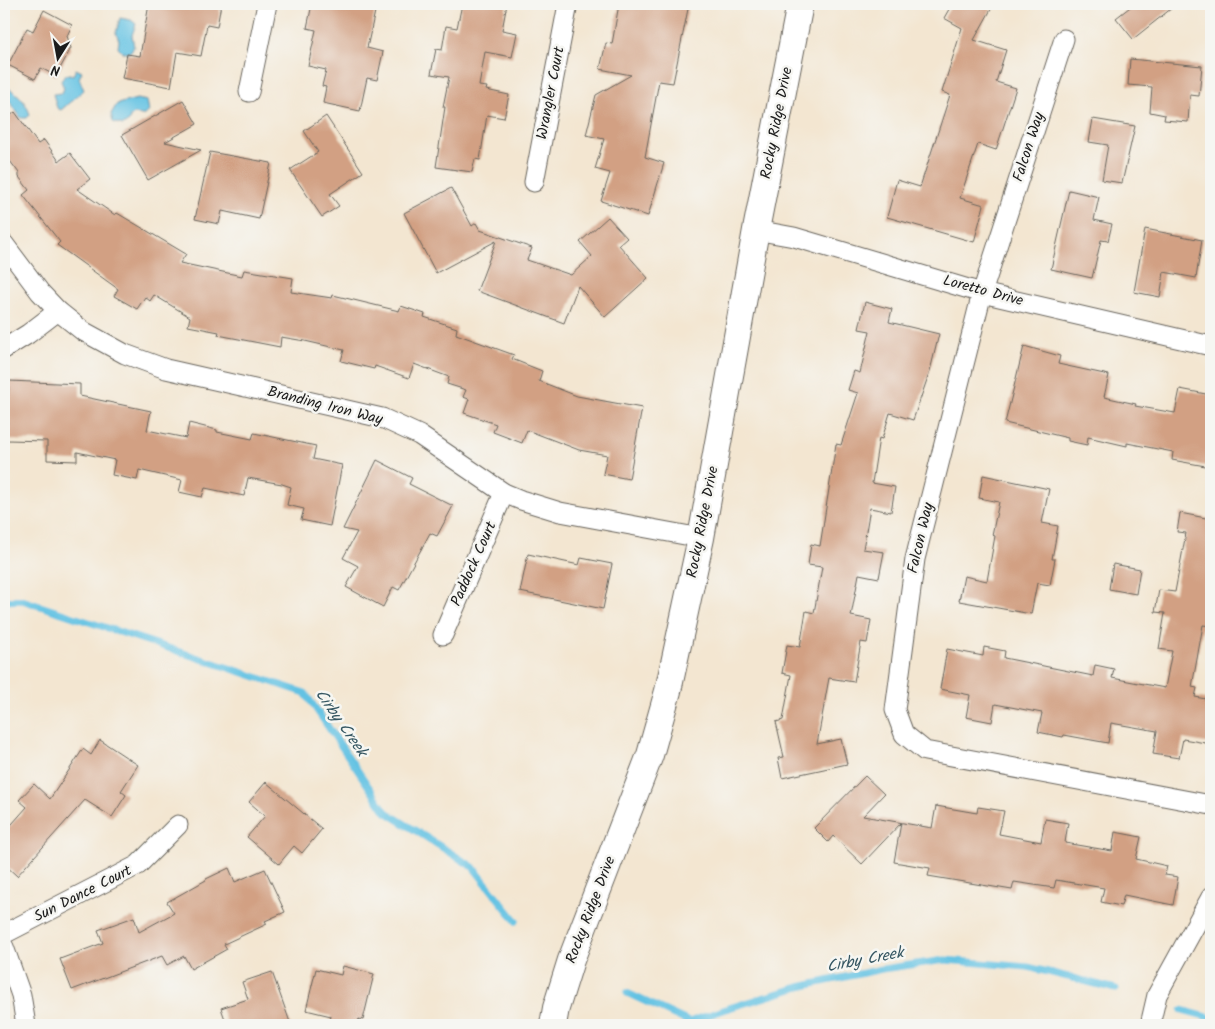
<svg xmlns="http://www.w3.org/2000/svg" width="1215" height="1029" viewBox="0 0 1215 1029" font-family="Kalam,sans-serif">
  <style>
    .water { fill: #64c2e3; stroke: #406f80 }
    .lines { fill: none; stroke-linecap: round; stroke-linejoin: round }
    .stream { stroke: #64c2e3; stroke-width: 7 }
    .building { fill: #d2a083 }
    .minor-casing { stroke: #67635b; stroke-width: 21 }
    .secondary-casing { stroke: #67635b; stroke-width: 28 }
    .minor { stroke: #fff; stroke-width: 19 }
    .secondary { stroke: #fff; stroke-width: 26 }
    .labels { text-anchor: middle; dominant-baseline: central; stroke-width: 5; stroke-linejoin: round; paint-order: stroke }
    .street-label { font-size: 15px; fill: #1c1c1c; stroke: #f6f6f2 }
    .water-label { font-size: 16px; font-style: italic; fill: #355662; stroke: #f6f6f2 }
  </style>
  <rect width="100%" height="100%" fill="#f6f6f2"/>
  <filter id="ink" filterUnits="userSpaceOnUse"><feTurbulence type="fractalNoise" baseFrequency=".02" numOctaves="2"/><feDisplacementMap in="SourceGraphic" scale="10" xChannelSelector="R" yChannelSelector="G"/><feConvolveMatrix kernelMatrix="1 2 1 2 8 2 1 2 1" color-interpolation-filters="sRGB"/></filter>
  <filter id="wash" filterUnits="userSpaceOnUse"><feTurbulence type="fractalNoise" baseFrequency=".0096" numOctaves="4" result="noise"/><feDisplacementMap in="SourceGraphic" scale="20" xChannelSelector="R" yChannelSelector="G"/><feGaussianBlur stdDeviation="1.12" result="paint"/><feColorMatrix in="noise" values="0 0 0 0 0 0 0 0 0 0 0 0 0 0 0 0 0 1.4 0 .05"/><feComposite in="paint" operator="in"/></filter>
  <g filter="url(#wash)">
    <rect width="100%" height="100%" fill="#f3e6d1"/>
    <g class="water">
      <path d="M 120,18 L 131,20 L 136,24 L 132,35 L 134,47 L 129,53 L 122,52 L 118,48 L 119,40 L 116,33 Z"/>
      <path d="M 76,69 L 82,72 L 79,78 L 84,90 L 61,110 L 57,108 L 53,94 L 62,93 L 64,88 L 61,81 L 65,75 L 70,74 L 73,75 Z"/>
      <path d="M 10,89 C 18,92 28,106 30,115 L 27,118 L 21,118 L 7,97 L 4,96 L 4,91 Z"/>
      <path d="M 137,99 L 147,101 L 149,111 C 144,118 141,114 134,114 L 130,117 L 129,121 L 123,125 L 113,122 L 111,114 L 117,104 Z"/>
    </g>
    <g class="lines">
      <g class="stream">
        <path d="M 4,601 L 22,600 L 305,693 L 386,812 L 473,867 L 516,921"/>
        <path d="M 627,993 L 689,1022 L 732,1007 L 799,987 L 882,969 L 945,960 L 1028,967 L 1116,989"/>
        <path d="M 1182,1010 L 1211,1018"/>
      </g>
    </g>
    <g id="blocks">
      <g class="building">
        <path d="M 149,4 L 221,4 L 217,27 L 207,25 L 201,56 L 177,52 L 171,87 L 122,78 L 127,54 L 140,56 Z"/>
        <path d="M 312,4 L 359,4 L 376,7 L 367,48 L 383,52 L 377,80 L 367,78 L 360,111 L 323,103 L 326,87 L 322,86 L 326,70 L 308,66 L 316,30 L 307,28 Z"/>
        <path d="M 462,4 L 507,4 L 502,30 L 517,33 L 512,57 L 485,52 L 479,86 L 487,87 L 486,90 L 509,95 L 504,118 L 487,115 L 480,160 L 475,159 L 472,172 L 436,167 L 445,107 L 443,107 L 449,77 L 431,74 L 436,49 L 442,50 L 446,26 L 457,28 Z"/>
        <path d="M 619,4 L 689,4 L 673,83 L 659,81 L 645,157 L 664,163 L 648,216 L 601,201 L 610,173 L 595,169 L 604,139 L 586,135 L 596,95 L 631,75 L 600,69 L 606,43 L 612,44 Z"/>
        <path d="M 952,4 L 994,4 L 974,40 L 1006,50 L 996,82 L 1016,88 L 996,150 L 978,144 L 960,198 L 984,205 L 974,242 L 887,217 L 897,180 L 920,187 L 950,95 L 942,92 L 962,28 L 944,18 Z"/>
        <path d="M 1134,4 L 1177,4 L 1133,39 L 1116,18 Z"/>
        <path d="M 44,10 L 72,25 L 67,36 L 71,48 L 56,76 L 41,68 L 35,79 L 8,65 L 27,28 L 33,31 Z"/>
        <path d="M 1130,59 L 1202,66 L 1199,96 L 1190,95 L 1188,122 L 1164,120 L 1165,115 L 1150,112 L 1152,87 L 1128,85 Z"/>
        <path d="M 183,100 L 197,124 L 165,142 L 201,150 L 148,180 L 122,135 Z"/>
        <path d="M 15,112 L 38,144 L 44,140 L 59,161 L 70,153 L 90,179 L 77,189 L 115,215 L 117,213 L 186,254 L 180,263 L 242,276 L 244,270 L 293,278 L 291,292 L 332,298 L 333,295 L 399,311 L 401,306 L 425,314 L 424,317 L 457,328 L 456,334 L 514,355 L 512,359 L 542,371 L 539,381 L 577,396 L 642,408 L 629,479 L 603,474 L 607,455 L 579,450 L 527,430 L 522,443 L 493,432 L 496,424 L 464,413 L 469,399 L 463,397 L 466,390 L 447,384 L 449,377 L 414,364 L 409,378 L 375,366 L 374,369 L 341,361 L 344,350 L 305,341 L 281,337 L 280,347 L 218,335 L 219,332 L 188,326 L 190,317 L 154,295 L 150,301 L 145,297 L 137,309 L 114,296 L 118,289 L 57,245 L 60,242 L 23,195 L 29,190 L 19,177 L 19,173 L 4,153 L 4,121 Z"/>
        <path d="M 326,116 L 363,172 L 330,194 L 339,206 L 322,217 L 290,170 L 318,152 L 304,131 Z"/>
        <path d="M 1093,119 L 1135,126 L 1122,183 L 1102,180 L 1108,145 L 1089,142 Z"/>
        <path d="M 210,152 L 271,163 L 259,219 L 222,211 L 219,224 L 195,219 Z"/>
        <path d="M 451,188 L 472,226 L 476,223 L 480,230 L 532,248 L 527,260 L 571,275 L 592,256 L 580,242 L 608,217 L 627,238 L 619,245 L 648,278 L 605,317 L 578,286 L 564,323 L 477,291 L 496,241 L 436,273 L 404,213 Z"/>
        <path d="M 1069,190 L 1099,197 L 1094,220 L 1112,224 L 1108,241 L 1101,240 L 1092,278 L 1051,269 Z"/>
        <path d="M 1145,229 L 1202,240 L 1196,278 L 1164,272 L 1160,297 L 1134,292 Z"/>
        <path d="M 865,302 L 892,309 L 889,322 L 939,334 L 930,371 L 913,420 L 890,413 L 882,439 L 879,438 L 872,483 L 895,487 L 891,512 L 870,508 L 863,549 L 884,552 L 879,578 L 859,574 L 851,616 L 871,620 L 867,643 L 861,642 L 854,682 L 829,678 L 817,744 L 841,739 L 847,764 L 782,778 L 778,758 L 784,757 L 776,722 L 783,720 L 791,675 L 782,673 L 787,645 L 800,647 L 806,611 L 814,613 L 822,567 L 808,565 L 811,544 L 820,546 L 836,444 L 841,445 L 858,393 L 848,390 L 854,371 L 860,373 L 870,331 L 859,329 Z"/>
        <path d="M 1024,346 L 1060,356 L 1058,364 L 1109,375 L 1104,397 L 1136,404 L 1135,406 L 1175,413 L 1180,389 L 1211,395 L 1211,467 L 1172,460 L 1173,452 L 1127,443 L 1127,446 L 1088,437 L 1087,445 L 1068,441 L 1068,438 L 1005,423 Z"/>
        <path d="M 9,381 L 80,384 L 80,396 L 151,411 L 147,430 L 186,438 L 189,423 L 217,430 L 217,432 L 252,439 L 254,433 L 316,446 L 313,459 L 342,465 L 330,526 L 301,520 L 304,509 L 287,505 L 291,487 L 282,484 L 248,478 L 244,496 L 205,488 L 202,497 L 179,492 L 182,480 L 139,470 L 137,480 L 112,475 L 115,460 L 77,452 L 77,461 L 47,460 L 47,441 L 7,440 Z"/>
        <path d="M 377,460 L 412,478 L 409,484 L 453,506 L 437,536 L 430,533 L 399,590 L 393,587 L 383,607 L 346,587 L 358,566 L 343,558 L 357,532 L 343,529 Z"/>
        <path d="M 983,475 L 1049,489 L 1042,523 L 1058,526 L 1052,559 L 1055,559 L 1050,585 L 1037,583 L 1031,614 L 959,601 L 964,576 L 987,581 L 995,536 L 992,535 L 999,502 L 979,498 Z"/>
        <path d="M 1180,513 L 1211,519 L 1211,626 L 1203,625 L 1192,687 L 1197,688 L 1195,697 L 1211,700 L 1211,744 L 1183,739 L 1179,758 L 1153,754 L 1157,731 L 1111,723 L 1108,743 L 1064,735 L 1063,737 L 1038,732 L 1042,713 L 995,704 L 992,722 L 966,717 L 970,695 L 940,689 L 947,649 L 983,656 L 984,647 L 1005,651 L 1004,658 L 1093,676 L 1095,665 L 1114,669 L 1112,678 L 1165,688 L 1172,651 L 1159,649 L 1165,613 L 1155,612 L 1159,590 L 1175,592 L 1186,533 L 1177,532 Z"/>
        <path d="M 528,554 L 579,565 L 581,558 L 612,564 L 603,609 L 520,592 Z"/>
        <path d="M 1113,564 L 1140,569 L 1136,594 L 1109,589 Z"/>
        <path d="M 100,740 L 138,765 L 121,791 L 126,795 L 112,817 L 85,800 L 17,876 L 4,864 L 4,833 L 27,807 L 19,800 L 34,784 L 50,799 L 83,749 L 91,755 Z"/>
        <path d="M 865,776 L 884,794 L 863,816 L 932,828 L 936,806 L 977,813 L 978,807 L 1004,811 L 999,834 L 1041,842 L 1045,819 L 1068,823 L 1065,843 L 1112,851 L 1115,832 L 1141,837 L 1136,859 L 1167,866 L 1165,875 L 1178,877 L 1173,905 L 1124,895 L 1121,906 L 1101,902 L 1104,888 L 1056,880 L 1054,888 L 1014,882 L 1012,890 L 928,876 L 930,868 L 894,862 L 901,823 L 862,864 L 833,836 L 828,842 L 814,828 Z"/>
        <path d="M 266,782 L 322,829 L 302,853 L 294,846 L 279,864 L 247,837 L 265,816 L 249,802 Z"/>
        <path d="M 229,868 L 235,882 L 265,869 L 285,912 L 265,921 L 267,924 L 224,944 L 227,949 L 191,969 L 184,956 L 167,965 L 162,956 L 72,990 L 60,959 L 103,943 L 98,930 L 134,917 L 139,932 L 174,913 L 167,902 L 206,880 L 206,879 Z"/>
        <path d="M 343,966 L 374,974 L 363,1020 L 359,1019 L 357,1025 L 329,1025 L 331,1016 L 306,1010 L 316,969 L 341,975 Z"/>
        <path d="M 272,972 L 291,1025 L 227,1025 L 221,1008 L 248,999 L 242,982 Z"/>
      </g>
    </g>
  </g>
  <g filter="url(#ink)">
    <use href="#blocks" fill-opacity="0" stroke="#67635b" stroke-width="1"/>
    <g class="lines">
      <defs>
        <g id="minor">
          <path d="M 1064,39 L 982,293 L 915,559 L 895,710 L 904,734 L 925,751 L 1211,805"/>
          <path d="M 249,92 L 267,4"/>
          <path d="M 534,182 L 568,4"/>
          <path d="M 756,230 L 794,237 L 982,293 L 1211,346"/>
          <path d="M 4,244 L 40,292 L 58,311 L 83,331 L 125,354 L 166,369 L 382,418 L 419,435 L 504,493 L 521,500 L 560,512 L 701,538"/>
          <path d="M 4,349 L 28,334 L 58,311"/>
          <path d="M 443,635 L 504,493"/>
          <path d="M 4,934 L 138,865 L 178,825"/>
          <path d="M 4,947 L 21,995 L 26,1025"/>
          <path d="M 1150,1025 L 1157,995 L 1211,897"/>
        </g>
        <path id="secondary" d="M 553,1025 L 556,1008 L 571,960 L 650,755 L 668,691 L 701,538 L 756,230 L 800,4"/>
      </defs>
      <use href="#minor" class="minor-casing"/>
      <use href="#secondary" class="secondary-casing"/>
      <use href="#minor" class="minor"/>
      <use href="#secondary" class="secondary"/>
    </g>
  </g>
  <g class="labels">
    <g class="street-label">
      <text transform="translate(551 93) rotate(-79)">Wrangler Court</text>
      <text transform="translate(777 123) rotate(-79)">Rocky Ridge Drive</text>
      <text transform="translate(1029 147) rotate(-72)">Falcon Way</text>
      <text transform="translate(983 291) rotate(15)">Loretto Drive</text>
      <text transform="translate(325 406) rotate(14)">Branding Iron Way</text>
      <text transform="translate(703 522) rotate(-79)">Rocky Ridge Drive</text>
      <text transform="translate(921 538) rotate(-77)">Falcon Way</text>
      <text transform="translate(474 564) rotate(-66)">Paddock Court</text>
      <text transform="translate(83 894) rotate(-27)">Sun Dance Court</text>
      <text transform="translate(591 910) rotate(-69)">Rocky Ridge Drive</text>
    </g>
    <g class="water-label">
      <text transform="translate(341 723) rotate(55)">Cirby Creek</text>
      <text transform="translate(865 960) rotate(-11)">Cirby Creek</text>
    </g>
  </g>
  <rect width="1215" height="1029" fill="none" stroke="#f6f6f2" stroke-width="20"/>
  <g transform="translate(58 58) rotate(191)" stroke="#f6f6f2" stroke-width="4" paint-order="stroke">
  <path d="M0-4L9 19L0 12L-9 19Z" fill="#1c1c1c"/>
  <text y="-8" font-size="14" font-weight="bold" text-anchor="middle" fill="#1c1c1c">N</text>
  </g>
</svg>
